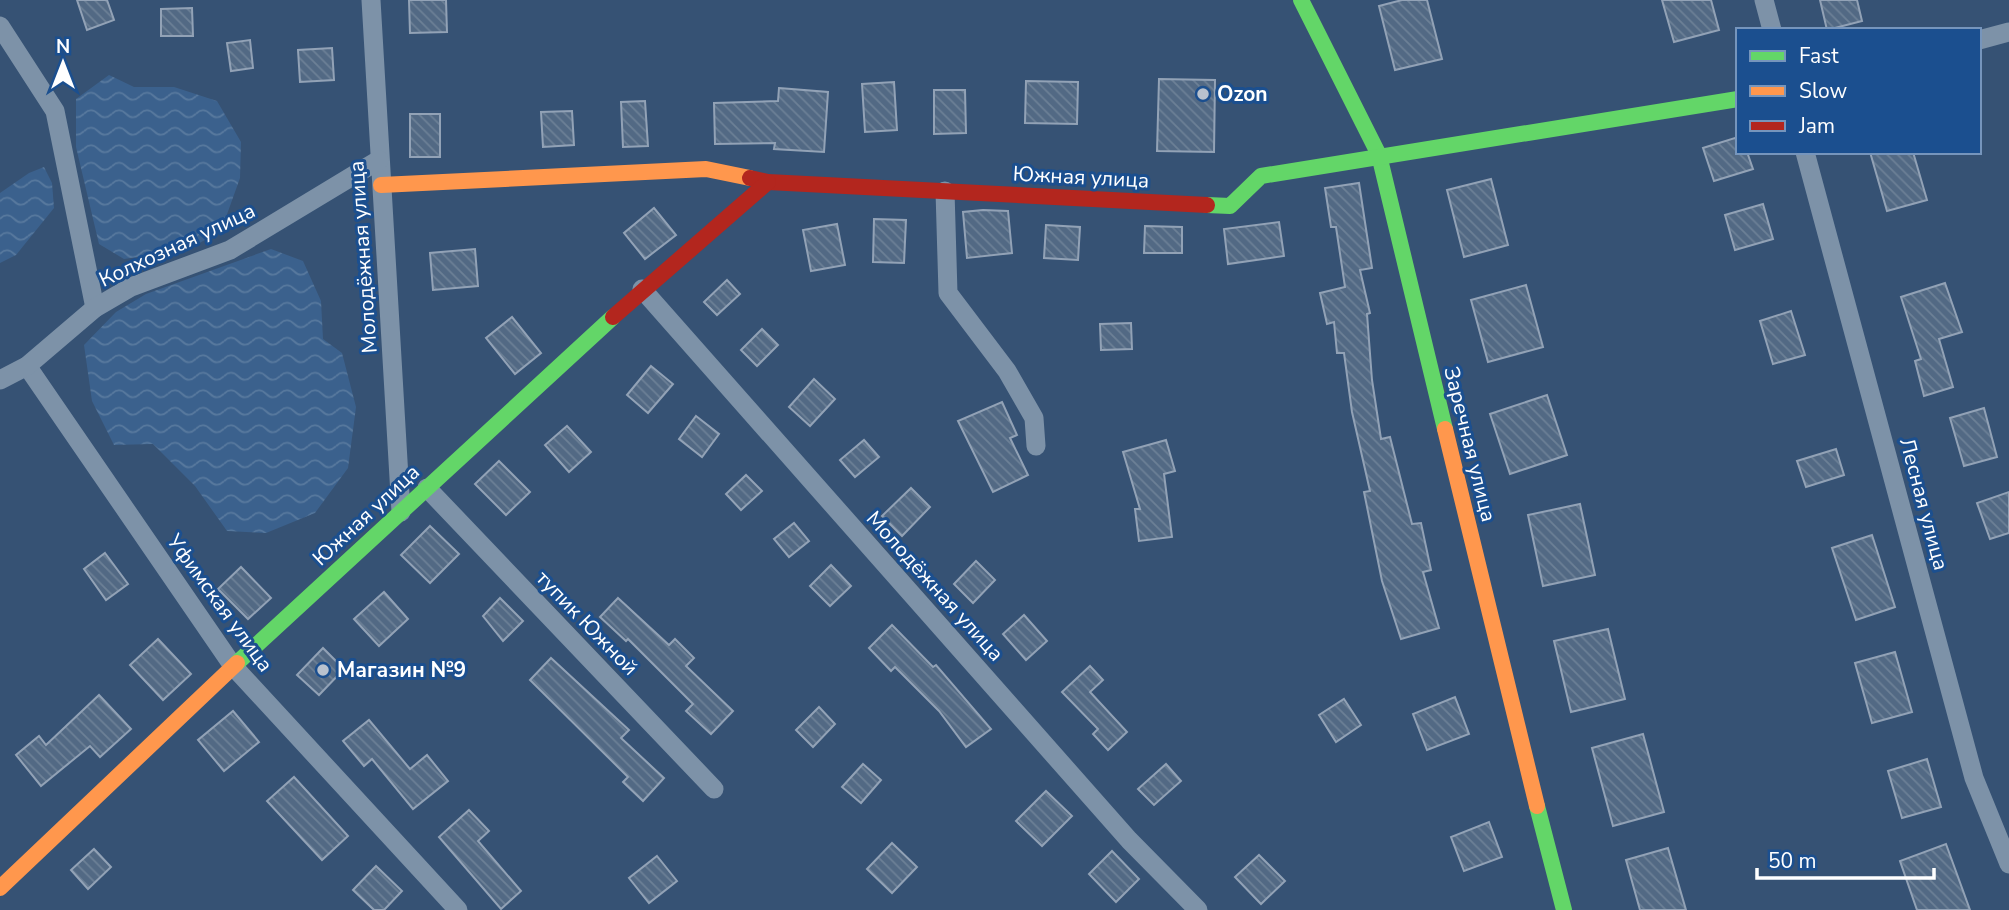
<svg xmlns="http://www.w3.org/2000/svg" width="2009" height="910" viewBox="0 0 2009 910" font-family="'Nunito Sans',sans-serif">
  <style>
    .water { fill: url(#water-waves) }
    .building { fill: url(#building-back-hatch); stroke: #92a2b6; stroke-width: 2 }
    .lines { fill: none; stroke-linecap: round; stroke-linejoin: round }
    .street { stroke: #7d92a8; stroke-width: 19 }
    .fast { stroke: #63d668; stroke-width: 16 }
    .slow { stroke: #ff974d; stroke-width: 16 }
    .jam { stroke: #b3261e; stroke-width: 16 }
    .poi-dot { fill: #b9c2ce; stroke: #1b4f8f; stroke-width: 2.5 }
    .labels { text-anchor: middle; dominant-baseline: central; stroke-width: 6; stroke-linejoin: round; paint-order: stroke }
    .poi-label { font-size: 21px; font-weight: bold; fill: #fff; stroke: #1b4f8f; text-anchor: start }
    .street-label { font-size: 21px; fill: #fff; stroke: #1b4f8f }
  </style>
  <defs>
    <pattern id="water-waves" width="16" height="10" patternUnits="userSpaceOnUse" patternTransform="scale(1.75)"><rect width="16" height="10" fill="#3b618d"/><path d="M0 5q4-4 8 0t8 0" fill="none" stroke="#58799e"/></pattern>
    <pattern id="building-back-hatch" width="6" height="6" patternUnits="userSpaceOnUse" patternTransform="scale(1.75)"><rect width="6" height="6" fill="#526984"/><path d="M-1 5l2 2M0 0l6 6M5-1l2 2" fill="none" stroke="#6c8096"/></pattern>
  </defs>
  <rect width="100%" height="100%" fill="#365274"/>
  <g class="water">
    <path d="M 109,75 L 134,87 L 174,87 L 217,101 L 241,142 L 240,178 L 221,231 L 187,250 L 124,259 L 99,244 L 76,147 L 76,99 Z"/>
    <path d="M 44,167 L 52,183 L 54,208 L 16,255 L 0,263 L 0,193 L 29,173 Z"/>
    <path d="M 271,249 L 303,261 L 321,301 L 323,339 L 342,353 L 356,407 L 348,468 L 315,513 L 266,533 L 227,531 L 195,486 L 153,444 L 114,445 L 92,401 L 84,345 L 116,312 L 146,294 Z"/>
  </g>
  <g class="building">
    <path d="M 77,0 L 107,0 L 114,20 L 87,30 Z"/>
    <path d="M 409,0 L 446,0 L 447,32 L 410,33 Z"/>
    <path d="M 1402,0 L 1427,0 L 1442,59 L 1395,70 L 1379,6 Z"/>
    <path d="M 1662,0 L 1711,0 L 1719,30 L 1674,42 Z"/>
    <path d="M 1820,0 L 1857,0 L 1862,21 L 1827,30 Z"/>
    <path d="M 192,8 L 193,36 L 161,36 L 161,9 Z"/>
    <path d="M 250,40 L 253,68 L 231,71 L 227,43 Z"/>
    <path d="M 332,48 L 334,80 L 300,82 L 298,50 Z"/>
    <path d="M 1159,79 L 1215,80 L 1214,152 L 1157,151 Z"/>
    <path d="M 1026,81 L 1078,82 L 1077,124 L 1025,123 Z"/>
    <path d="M 894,82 L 897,130 L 865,132 L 862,84 Z"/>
    <path d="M 779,88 L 828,92 L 824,152 L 774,149 L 775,143 L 715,144 L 714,103 L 778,101 Z"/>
    <path d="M 934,90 L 965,90 L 966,133 L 934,134 Z"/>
    <path d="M 645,101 L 648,146 L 623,147 L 621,102 Z"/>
    <path d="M 572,111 L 574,145 L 543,147 L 541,112 Z"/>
    <rect x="410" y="114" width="30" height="43"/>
    <path d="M 1738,137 L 1738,152 L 1747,152 L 1753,169 L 1714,181 L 1703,148 Z"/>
    <path d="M 1870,152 L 1913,152 L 1927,200 L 1887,211 Z"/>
    <path d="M 1491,179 L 1508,245 L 1464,257 L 1447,190 Z"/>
    <path d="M 1359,183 L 1372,268 L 1360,270 L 1370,313 L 1367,314 L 1372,380 L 1381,439 L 1390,437 L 1412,524 L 1421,523 L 1431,570 L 1423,572 L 1439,628 L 1401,639 L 1382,581 L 1364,492 L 1370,491 L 1352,412 L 1344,353 L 1337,353 L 1334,322 L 1327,324 L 1320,293 L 1345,287 L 1336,227 L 1331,227 L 1325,188 Z"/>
    <path d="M 1763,204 L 1773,239 L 1735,250 L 1725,215 Z"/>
    <path d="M 654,208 L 676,235 L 645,259 L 624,233 Z"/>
    <path d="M 983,210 L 1008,211 L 1012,253 L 967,258 L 963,212 Z"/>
    <path d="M 874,219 L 906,220 L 904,263 L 873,262 Z"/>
    <path d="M 1279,222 L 1284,256 L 1228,264 L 1224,229 Z"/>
    <path d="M 837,224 L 845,265 L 811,271 L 803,230 Z"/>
    <path d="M 1046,225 L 1080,227 L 1078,260 L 1044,258 Z"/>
    <path d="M 1145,226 L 1182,227 L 1182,253 L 1144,253 Z"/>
    <path d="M 475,249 L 478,286 L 433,290 L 430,253 Z"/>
    <path d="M 727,280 L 740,294 L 717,315 L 704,302 Z"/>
    <path d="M 1945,283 L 1962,332 L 1939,339 L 1953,387 L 1924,396 L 1915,361 L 1921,359 L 1901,297 Z"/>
    <path d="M 1526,285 L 1543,347 L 1488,362 L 1471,300 Z"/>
    <path d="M 1791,311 L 1805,355 L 1773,364 L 1760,321 Z"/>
    <path d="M 512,317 L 541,353 L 515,374 L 486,338 Z"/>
    <path d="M 1131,323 L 1132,349 L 1101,350 L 1100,324 Z"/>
    <path d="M 762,329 L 778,345 L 757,366 L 741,350 Z"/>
    <path d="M 651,366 L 673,384 L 648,413 L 627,395 Z"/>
    <path d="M 814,379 L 835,399 L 810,426 L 789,407 Z"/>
    <path d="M 1547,395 L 1567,455 L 1510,474 L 1490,414 Z"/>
    <path d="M 1002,402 L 1017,435 L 1010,438 L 1028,475 L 993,492 L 958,421 Z"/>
    <path d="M 1984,408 L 1997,457 L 1964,466 L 1950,418 Z"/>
    <path d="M 696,416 L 719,434 L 702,457 L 679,439 Z"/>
    <path d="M 567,426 L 591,452 L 569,472 L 545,445 Z"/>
    <path d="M 864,440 L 879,457 L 855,477 L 840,460 Z"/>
    <path d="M 1166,440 L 1175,471 L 1164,474 L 1172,537 L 1139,541 L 1135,509 L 1140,509 L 1123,452 Z"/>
    <path d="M 1836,449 L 1844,475 L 1806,487 L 1797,461 Z"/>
    <path d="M 499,461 L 530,492 L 506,515 L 475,484 Z"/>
    <path d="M 746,475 L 762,491 L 741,510 L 726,494 Z"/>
    <path d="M 911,488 L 930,507 L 902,536 L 882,516 Z"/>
    <path d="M 2009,492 L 2009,533 L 1990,539 L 1977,503 Z"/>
    <path d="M 1580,504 L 1595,575 L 1543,586 L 1528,515 Z"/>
    <path d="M 794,523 L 809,541 L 789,557 L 774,539 Z"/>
    <path d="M 430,526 L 459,554 L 430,583 L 401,555 Z"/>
    <path d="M 1872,535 L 1895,607 L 1856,620 L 1832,548 Z"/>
    <path d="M 105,553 L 128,584 L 106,600 L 84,569 Z"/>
    <path d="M 976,561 L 995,580 L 973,603 L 954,584 Z"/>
    <path d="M 831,565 L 851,586 L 830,606 L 810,586 Z"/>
    <path d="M 241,567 L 271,598 L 248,619 L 218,589 Z"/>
    <path d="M 384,592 L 408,619 L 379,646 L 354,619 Z"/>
    <path d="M 500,598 L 523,621 L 503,641 L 483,616 Z"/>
    <path d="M 618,598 L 669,645 L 675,639 L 694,658 L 686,666 L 733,711 L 711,734 L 686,711 L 693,704 L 628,639 L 626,641 L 600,617 Z"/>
    <path d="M 1024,615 L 1047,641 L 1026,660 L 1003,634 Z"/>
    <path d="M 892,625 L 933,667 L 936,665 L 991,729 L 966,747 L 939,711 L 895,667 L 891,671 L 869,648 Z"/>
    <path d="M 1608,629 L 1625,699 L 1571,712 L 1554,641 Z"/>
    <path d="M 158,639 L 191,674 L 163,700 L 130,665 Z"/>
    <path d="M 323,648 L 344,669 L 319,695 L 297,675 Z"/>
    <path d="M 1895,652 L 1912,712 L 1872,723 L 1855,663 Z"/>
    <path d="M 551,658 L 629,730 L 621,738 L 664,778 L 643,801 L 623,782 L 628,777 L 530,680 Z"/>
    <path d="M 1090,666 L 1103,680 L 1090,692 L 1127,732 L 1108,750 L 1093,734 L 1098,729 L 1062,692 Z"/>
    <path d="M 99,695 L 131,729 L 100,757 L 90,746 L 41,786 L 16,755 L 39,736 L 46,745 Z"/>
    <path d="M 1455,697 L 1469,734 L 1427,750 L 1413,714 Z"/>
    <path d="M 1344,699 L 1361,725 L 1336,742 L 1319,715 Z"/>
    <path d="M 819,707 L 835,724 L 813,747 L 796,730 Z"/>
    <path d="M 233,711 L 259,742 L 224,771 L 198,740 Z"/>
    <path d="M 369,720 L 410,769 L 427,755 L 448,781 L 413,809 L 372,759 L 364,766 L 343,741 Z"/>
    <path d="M 1643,734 L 1664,812 L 1613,826 L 1592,748 Z"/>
    <path d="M 1927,759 L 1941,807 L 1902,818 L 1888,771 Z"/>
    <path d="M 863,764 L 881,780 L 861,803 L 842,787 Z"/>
    <path d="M 1166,764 L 1181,781 L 1154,805 L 1138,789 Z"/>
    <path d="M 294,777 L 348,836 L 322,860 L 267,801 Z"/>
    <path d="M 1046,791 L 1072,816 L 1042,846 L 1016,821 Z"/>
    <path d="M 469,810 L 489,831 L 478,841 L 521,891 L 501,909 L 439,837 Z"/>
    <path d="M 1489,822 L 1502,857 L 1464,871 L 1451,837 Z"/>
    <path d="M 892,843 L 917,867 L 892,893 L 867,869 Z"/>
    <path d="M 1946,844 L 1970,910 L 1917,910 L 1900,861 Z"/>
    <path d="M 1668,848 L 1686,910 L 1640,910 L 1626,860 Z"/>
    <path d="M 94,849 L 111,867 L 88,889 L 71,870 Z"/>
    <path d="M 1112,851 L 1139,879 L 1116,902 L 1089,874 Z"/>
    <path d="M 1259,855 L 1285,881 L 1261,904 L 1235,877 Z"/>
    <path d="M 657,856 L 677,881 L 649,903 L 629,878 Z"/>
    <path d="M 376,866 L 402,891 L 384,910 L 374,910 L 353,890 Z"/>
  </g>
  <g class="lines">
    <g class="street">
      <path d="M 371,0 L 401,512"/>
      <path d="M 1764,0 L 1772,30"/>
      <path d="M 0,26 L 55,111 L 95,308"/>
      <path d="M 1979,40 L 2009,32"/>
      <path d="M 1805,152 L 1974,778 L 2009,864"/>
      <path d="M 945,191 L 948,293 L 1007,371 L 1034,418 L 1036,446"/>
      <path d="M 642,289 L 1129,840 L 1198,910"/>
      <path d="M 27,366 L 233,666 L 458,910"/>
      <path d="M 0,380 L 27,366 L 95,308 L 131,287 L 230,250 L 379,160"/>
      <path d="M 427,488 L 714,789"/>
    </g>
    <g class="fast">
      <path d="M 1301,0 L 1379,155 L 1445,429"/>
      <path d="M 1207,205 L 1230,206 L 1261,176 L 1738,99"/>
      <path d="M 237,663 L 613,317"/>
      <path d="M 1537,806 L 1564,910"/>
    </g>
    <g class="slow">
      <path d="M 381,185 L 706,169 L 750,178"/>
      <path d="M 1445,429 L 1537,806"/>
      <path d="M 0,888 L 237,663"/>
    </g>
    <g class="jam">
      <path d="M 750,178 L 768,182 L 1207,205"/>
      <path d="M 613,317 L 768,182"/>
    </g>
  </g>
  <g class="poi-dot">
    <circle cx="1203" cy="94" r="7"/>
    <circle cx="323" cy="670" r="7"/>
  </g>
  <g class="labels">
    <g class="poi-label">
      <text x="1217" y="94">Ozon</text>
      <text x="337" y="670">Магазин №9</text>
    </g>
    <g class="street-label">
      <text transform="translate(1081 177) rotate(3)">Южная улица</text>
      <text transform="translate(177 245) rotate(-25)">Колхозная улица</text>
      <text transform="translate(363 257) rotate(-94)">Молодёжная улица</text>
      <text transform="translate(1470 444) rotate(76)">Заречная улица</text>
      <text transform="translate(1924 504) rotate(75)">Лесная улица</text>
      <text transform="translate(366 515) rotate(-43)">Южная улица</text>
      <text transform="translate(935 586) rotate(48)">Молодёжная улица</text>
      <text transform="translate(220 603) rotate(54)">Уфимская улица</text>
      <text transform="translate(587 623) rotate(46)">тупик Южной</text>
    </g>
  </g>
  <rect x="1736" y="28" width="245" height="126" fill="#1b4f8f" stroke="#7695bc" stroke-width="2"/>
  <rect x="1750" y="51" width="35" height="10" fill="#63d668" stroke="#7695bc" stroke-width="2"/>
  <text x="1799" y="63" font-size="21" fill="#ffffff">Fast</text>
  <rect x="1750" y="86" width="35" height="10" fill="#ff974d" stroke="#7695bc" stroke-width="2"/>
  <text x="1799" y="98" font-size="21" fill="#ffffff">Slow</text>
  <rect x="1750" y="121" width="35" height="10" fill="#b3261e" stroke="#7695bc" stroke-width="2"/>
  <text x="1799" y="133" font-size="21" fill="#ffffff">Jam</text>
  <g transform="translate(63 63)" stroke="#1b4f8f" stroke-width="5" paint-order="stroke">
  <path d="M0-5L12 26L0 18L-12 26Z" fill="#ffffff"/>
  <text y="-10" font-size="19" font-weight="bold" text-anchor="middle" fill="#ffffff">N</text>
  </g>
  <path d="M1757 868v10h177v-10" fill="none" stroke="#ffffff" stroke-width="3.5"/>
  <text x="1768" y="868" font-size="21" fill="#ffffff" stroke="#1b4f8f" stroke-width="5" paint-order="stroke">50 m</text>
</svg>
